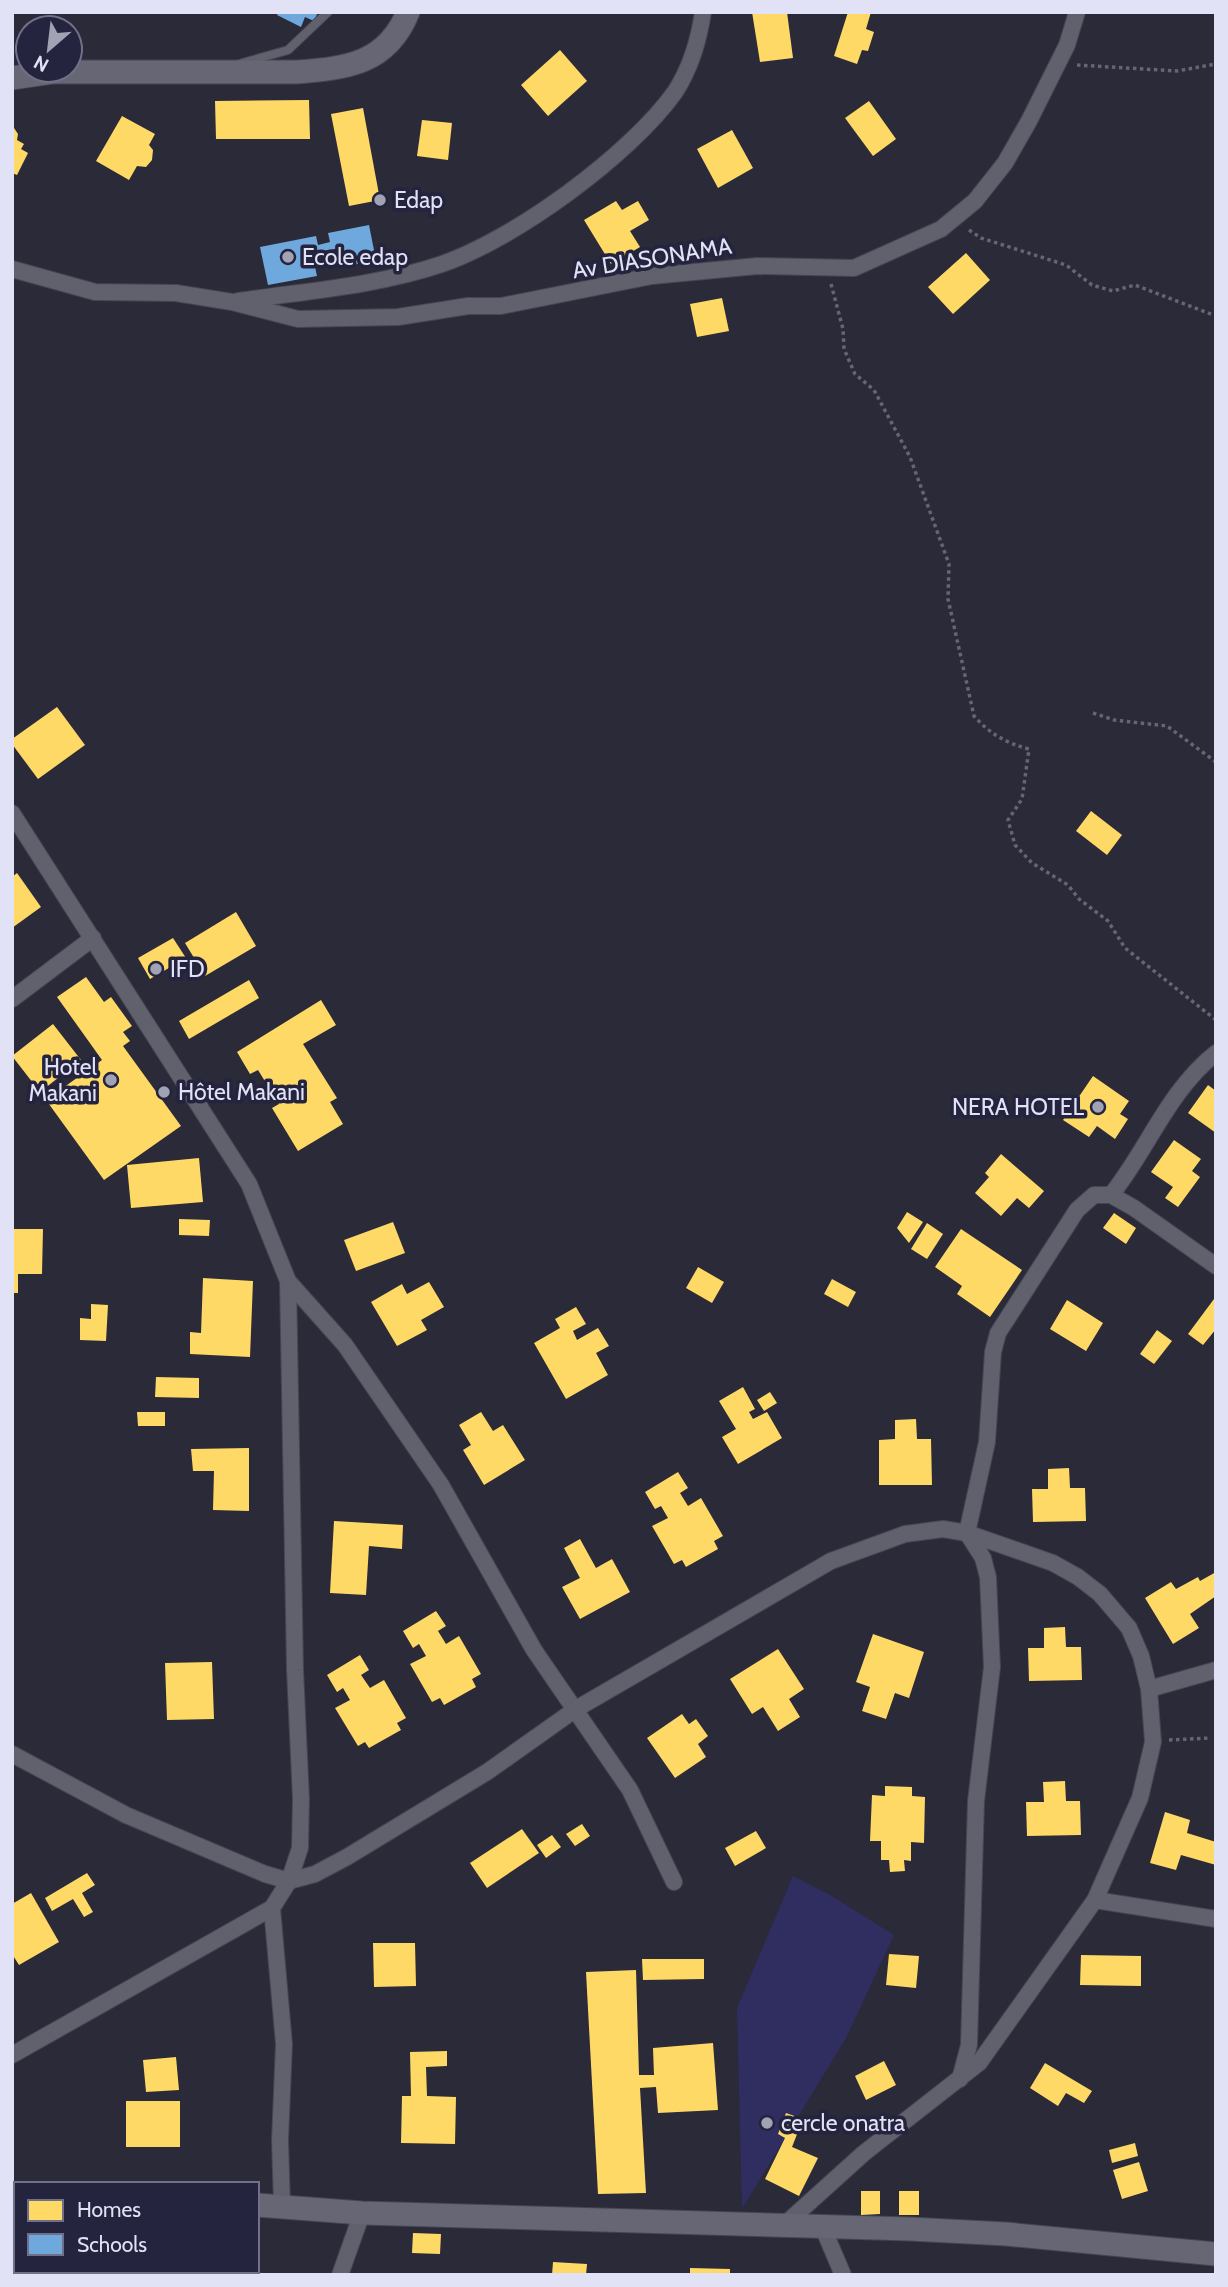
<svg xmlns="http://www.w3.org/2000/svg" width="1228" height="2287" viewBox="0 0 1228 2287" font-family="Cabin,sans-serif">
  <style>
    .green { fill: #302d60 }
    .homes { fill: #ffd966 }
    .schools { fill: #6fa8dc }
    .lines { fill: none; stroke-linecap: round; stroke-linejoin: round }
    .lane-casing { stroke: #454553; stroke-width: 10 }
    .street-casing { stroke: #454553; stroke-width: 18 }
    .secondary-casing { stroke: #454553; stroke-width: 25 }
    .path { stroke: #656670; stroke-width: 3.5; stroke-dasharray: 3.5 3.5; stroke-linecap: butt }
    .lane { stroke: #61616d; stroke-width: 8 }
    .street { stroke: #61616d; stroke-width: 16 }
    .secondary { stroke: #666674; stroke-width: 23 }
    .poi-dot { fill: #a1a2b3; stroke: #24243f; stroke-width: 2.5 }
    .labels { text-anchor: middle; dominant-baseline: central; stroke-width: 7; stroke-linejoin: round; paint-order: stroke }
    .poi-label { font-size: 23px; fill: #e1e2f5; stroke: #24243f; text-anchor: start }
    .street-label { font-size: 23px; fill: #e1e2f5; stroke: #24243f }
  </style>
  <rect width="100%" height="100%" fill="#2a2a39"/>
  <path class="green" d="M 793,1876 L 832,1896 L 894,1935 L 846,2038 L 742,2209 L 737,2008 Z"/>
  <g class="homes">
    <path d="M 752,12 L 787,12 L 793,58 L 760,62 Z"/>
    <path d="M 848,12 L 871,12 L 866,29 L 874,32 L 868,51 L 862,50 L 857,64 L 834,56 Z"/>
    <path d="M 560,50 L 587,81 L 548,116 L 521,85 Z"/>
    <path d="M 309,100 L 310,139 L 216,139 L 215,101 Z"/>
    <path d="M 869,101 L 896,139 L 873,156 L 845,118 Z"/>
    <path d="M 363,108 L 380,200 L 349,206 L 331,114 Z"/>
    <path d="M 122,116 L 155,134 L 149,145 L 153,150 L 152,160 L 146,167 L 137,166 L 129,180 L 96,161 Z"/>
    <path d="M 422,120 L 452,123 L 448,160 L 417,156 Z"/>
    <path d="M 12,125 L 18,134 L 17,140 L 24,144 L 21,149 L 28,153 L 17,175 L 12,173 Z"/>
    <path d="M 732,130 L 753,168 L 718,188 L 697,149 Z"/>
    <path d="M 616,201 L 622,210 L 638,201 L 649,220 L 630,231 L 640,247 L 611,264 L 584,220 Z"/>
    <path d="M 966,253 L 990,280 L 953,314 L 928,287 Z"/>
    <path d="M 722,298 L 729,331 L 697,337 L 690,304 Z"/>
    <path d="M 57,707 L 85,745 L 38,779 L 12,744 L 12,739 Z"/>
    <path d="M 1091,811 L 1122,835 L 1107,855 L 1076,831 Z"/>
    <path d="M 17,873 L 41,907 L 12,928 L 12,877 Z"/>
    <path d="M 236,912 L 256,946 L 205,976 L 185,943 Z"/>
    <path d="M 173,938 L 186,958 L 150,979 L 138,958 Z"/>
    <path d="M 86,977 L 104,1002 L 111,997 L 132,1026 L 123,1032 L 130,1041 L 123,1046 L 181,1126 L 104,1180 L 46,1100 L 102,1060 L 57,997 Z"/>
    <path d="M 249,980 L 259,998 L 189,1039 L 179,1021 Z"/>
    <path d="M 321,1000 L 336,1025 L 303,1044 L 337,1098 L 330,1102 L 343,1124 L 298,1151 L 272,1108 L 279,1104 L 258,1070 L 250,1074 L 237,1052 Z"/>
    <path d="M 53,1024 L 81,1060 L 40,1092 L 12,1056 Z"/>
    <path d="M 1093,1076 L 1129,1101 L 1120,1114 L 1128,1119 L 1115,1139 L 1097,1126 L 1089,1137 L 1063,1120 Z"/>
    <path d="M 1208,1085 L 1216,1091 L 1216,1133 L 1188,1113 Z"/>
    <path d="M 1174,1140 L 1201,1159 L 1192,1171 L 1200,1177 L 1178,1207 L 1165,1198 L 1173,1187 L 1151,1172 Z"/>
    <path d="M 1001,1154 L 1044,1191 L 1029,1208 L 1017,1198 L 1001,1216 L 975,1193 L 989,1177 L 985,1173 Z"/>
    <path d="M 199,1158 L 203,1202 L 131,1208 L 127,1165 Z"/>
    <path d="M 907,1212 L 923,1222 L 909,1243 L 897,1228 Z"/>
    <path d="M 1114,1213 L 1136,1228 L 1126,1244 L 1103,1228 Z"/>
    <path d="M 179,1219 L 210,1220 L 209,1236 L 179,1235 Z"/>
    <path d="M 393,1222 L 405,1253 L 356,1271 L 344,1240 Z"/>
    <path d="M 927,1223 L 943,1234 L 927,1259 L 911,1249 Z"/>
    <path d="M 12,1229 L 43,1229 L 42,1274 L 18,1274 L 18,1293 L 12,1293 Z"/>
    <path d="M 961,1229 L 1022,1270 L 990,1317 L 957,1294 L 962,1286 L 935,1267 Z"/>
    <path d="M 698,1267 L 724,1282 L 712,1303 L 686,1288 Z"/>
    <path d="M 203,1278 L 253,1281 L 250,1357 L 190,1354 L 190,1332 L 201,1333 Z"/>
    <path d="M 832,1279 L 856,1292 L 848,1307 L 824,1294 Z"/>
    <path d="M 429,1282 L 444,1307 L 421,1320 L 427,1330 L 397,1346 L 371,1302 L 402,1284 L 407,1294 Z"/>
    <path d="M 1214,1299 L 1216,1329 L 1203,1345 L 1188,1334 Z"/>
    <path d="M 1067,1300 L 1103,1323 L 1086,1351 L 1050,1329 Z"/>
    <path d="M 91,1304 L 108,1305 L 106,1341 L 80,1340 L 80,1318 L 91,1319 Z"/>
    <path d="M 576,1307 L 586,1324 L 573,1331 L 577,1340 L 598,1328 L 609,1346 L 596,1353 L 608,1375 L 566,1399 L 534,1343 L 560,1328 L 555,1319 Z"/>
    <path d="M 1157,1330 L 1172,1341 L 1154,1364 L 1140,1354 Z"/>
    <path d="M 156,1377 L 199,1378 L 199,1398 L 155,1397 Z"/>
    <path d="M 743,1387 L 755,1409 L 749,1412 L 753,1419 L 767,1412 L 782,1438 L 738,1464 L 722,1437 L 736,1429 L 719,1401 Z"/>
    <path d="M 770,1392 L 777,1403 L 764,1411 L 757,1400 Z"/>
    <path d="M 137,1412 L 165,1412 L 165,1426 L 138,1426 Z"/>
    <path d="M 481,1412 L 493,1431 L 503,1425 L 525,1460 L 484,1485 L 463,1450 L 471,1445 L 459,1425 Z"/>
    <path d="M 916,1419 L 917,1439 L 931,1439 L 932,1485 L 879,1485 L 879,1440 L 895,1439 L 895,1420 Z"/>
    <path d="M 249,1448 L 249,1511 L 213,1510 L 214,1471 L 193,1471 L 191,1449 Z"/>
    <path d="M 1069,1468 L 1070,1488 L 1085,1488 L 1086,1521 L 1033,1522 L 1032,1489 L 1048,1489 L 1048,1469 Z"/>
    <path d="M 678,1472 L 688,1488 L 680,1493 L 688,1506 L 701,1498 L 723,1536 L 714,1541 L 718,1549 L 686,1567 L 682,1560 L 674,1564 L 652,1526 L 668,1518 L 661,1506 L 655,1509 L 645,1492 Z"/>
    <path d="M 334,1521 L 403,1525 L 402,1549 L 369,1546 L 366,1595 L 330,1593 Z"/>
    <path d="M 580,1539 L 596,1568 L 612,1559 L 630,1592 L 580,1619 L 562,1587 L 580,1578 L 564,1548 Z"/>
    <path d="M 1216,1572 L 1216,1596 L 1190,1614 L 1199,1628 L 1173,1644 L 1145,1598 L 1171,1582 L 1176,1589 L 1198,1577 L 1200,1581 Z"/>
    <path d="M 436,1611 L 446,1626 L 438,1631 L 446,1644 L 459,1636 L 481,1674 L 472,1679 L 476,1687 L 444,1705 L 440,1698 L 432,1702 L 410,1664 L 426,1656 L 419,1644 L 413,1648 L 403,1631 Z"/>
    <path d="M 1065,1627 L 1066,1647 L 1081,1647 L 1082,1680 L 1029,1681 L 1028,1648 L 1044,1648 L 1044,1628 Z"/>
    <path d="M 873,1634 L 924,1652 L 909,1698 L 895,1693 L 886,1719 L 862,1711 L 870,1687 L 856,1682 Z"/>
    <path d="M 778,1649 L 804,1689 L 789,1699 L 800,1717 L 778,1731 L 763,1707 L 752,1714 L 730,1679 Z"/>
    <path d="M 360,1655 L 369,1670 L 361,1675 L 370,1688 L 384,1680 L 406,1718 L 397,1723 L 401,1730 L 369,1748 L 365,1742 L 358,1746 L 335,1708 L 350,1700 L 343,1688 L 337,1692 L 327,1675 Z"/>
    <path d="M 212,1662 L 214,1719 L 167,1720 L 165,1663 Z"/>
    <path d="M 682,1714 L 689,1724 L 696,1719 L 708,1736 L 698,1744 L 706,1757 L 675,1778 L 647,1738 Z"/>
    <path d="M 1065,1781 L 1066,1801 L 1080,1801 L 1081,1835 L 1027,1836 L 1026,1802 L 1044,1802 L 1043,1782 Z"/>
    <path d="M 885,1786 L 912,1787 L 912,1796 L 925,1797 L 924,1843 L 911,1842 L 911,1861 L 904,1860 L 905,1871 L 890,1872 L 889,1860 L 881,1860 L 881,1841 L 870,1841 L 872,1795 L 885,1796 Z"/>
    <path d="M 1165,1812 L 1190,1820 L 1187,1833 L 1216,1842 L 1216,1865 L 1181,1855 L 1176,1870 L 1150,1863 Z"/>
    <path d="M 582,1824 L 590,1836 L 575,1846 L 566,1834 Z"/>
    <path d="M 522,1829 L 539,1853 L 487,1888 L 470,1863 Z"/>
    <path d="M 756,1831 L 766,1848 L 735,1866 L 725,1848 Z"/>
    <path d="M 552,1835 L 561,1847 L 546,1858 L 537,1845 Z"/>
    <path d="M 87,1873 L 95,1885 L 82,1893 L 93,1912 L 84,1917 L 73,1899 L 52,1911 L 45,1898 Z"/>
    <path d="M 31,1893 L 59,1942 L 19,1965 L 12,1954 L 12,1904 Z"/>
    <path d="M 373,1943 L 415,1943 L 416,1986 L 374,1987 Z"/>
    <path d="M 889,1954 L 919,1956 L 916,1988 L 886,1985 Z"/>
    <path d="M 1081,1955 L 1141,1956 L 1141,1986 L 1080,1985 Z"/>
    <path d="M 642,1959 L 704,1959 L 704,1979 L 643,1980 Z"/>
    <path d="M 636,1970 L 639,2075 L 654,2075 L 653,2048 L 713,2043 L 718,2110 L 658,2113 L 656,2087 L 640,2088 L 646,2193 L 598,2194 L 586,1972 Z"/>
    <path d="M 447,2051 L 447,2066 L 426,2067 L 427,2096 L 456,2097 L 455,2144 L 401,2143 L 402,2096 L 411,2096 L 410,2052 Z"/>
    <path d="M 176,2057 L 179,2090 L 146,2092 L 143,2060 Z"/>
    <path d="M 884,2061 L 896,2085 L 866,2100 L 855,2076 Z"/>
    <path d="M 1045,2063 L 1092,2091 L 1084,2103 L 1066,2093 L 1058,2106 L 1030,2088 Z"/>
    <rect x="126" y="2101" width="54" height="46"/>
    <path d="M 786,2113 L 803,2119 L 792,2147 L 818,2158 L 799,2196 L 765,2179 L 785,2138 L 778,2134 Z"/>
    <path d="M 1135,2143 L 1138,2156 L 1112,2163 L 1109,2150 Z"/>
    <path d="M 1139,2162 L 1148,2191 L 1122,2199 L 1113,2170 Z"/>
    <path d="M 861,2191 L 880,2191 L 880,2214 L 861,2215 Z"/>
    <rect x="899" y="2191" width="20" height="24"/>
    <path d="M 413,2233 L 441,2234 L 440,2254 L 412,2253 Z"/>
    <path d="M 12,2254 L 16,2256 L 16,2271 L 74,2271 L 73,2275 L 12,2275 Z"/>
    <path d="M 553,2262 L 587,2264 L 586,2275 L 552,2275 Z"/>
    <path d="M 690,2268 L 730,2269 L 730,2275 L 690,2275 Z"/>
    <path d="M 141,2271 L 181,2271 L 181,2275 L 140,2275 Z"/>
  </g>
  <g class="schools">
    <path d="M 278,12 L 318,12 L 314,21 L 305,17 L 301,27 L 277,15 Z"/>
    <path d="M 369,225 L 376,260 L 344,267 L 340,248 L 312,253 L 317,276 L 268,285 L 260,247 L 316,236 L 318,245 L 330,242 L 328,233 Z"/>
  </g>
  <g class="lines">
    <defs>
      <path id="lane" d="M 239,64 L 288,50 L 328,12"/>
      <g id="street">
        <path d="M 12,269 L 95,292 L 176,293 L 232,302 L 298,319 L 398,317 L 468,306 L 501,306 L 652,276 L 757,266 L 854,268 L 941,229 L 975,201 L 1005,163 L 1029,121 L 1067,45 L 1077,12"/>
        <path d="M 238,301 C 306,291 377,286 442,264 C 515,239 630,155 675,92 C 690,69 699,39 703,12"/>
        <path d="M 12,813 L 249,1184 L 288,1281 L 345,1345 L 441,1485 L 534,1650 L 630,1790 L 674,1882"/>
        <path d="M 12,999 L 93,938"/>
        <path d="M 1111,1195 C 1148,1149 1168,1091 1216,1053"/>
        <path d="M 1149,1689 L 1216,1670"/>
        <path d="M 12,1754 L 126,1815 L 265,1874 L 289,1881 L 315,1874 L 347,1857 L 487,1772 L 576,1709 L 831,1561 L 905,1534 L 943,1529 L 967,1533 L 1053,1563 L 1078,1577 L 1100,1594 L 1129,1628 L 1141,1656 L 1149,1689 L 1153,1742 L 1140,1798 L 1095,1900 L 979,2063 L 864,2153 L 782,2227"/>
        <path d="M 1095,1900 L 1216,1919"/>
        <path d="M 272,1908 L 284,2044 L 280,2140 L 282,2206"/>
        <path d="M 12,2055 L 272,1908 L 289,1881 L 300,1848 L 301,1799 L 295,1670 L 288,1281"/>
        <path d="M 960,2079 L 969,2045 L 976,1801 L 992,1667 L 988,1577 L 983,1558 L 967,1533 L 987,1442 L 993,1352 L 998,1333 L 1077,1210 L 1094,1195 L 1111,1195 L 1134,1208 L 1216,1266"/>
        <path d="M 823,2228 L 843,2275"/>
        <path d="M 340,2275 L 362,2213"/>
      </g>
      <g id="secondary">
        <path d="M 12,78 L 53,72 L 297,72 C 347,68 387,64 408,12"/>
        <path d="M 257,2205 L 362,2213 L 910,2229 L 1006,2234 L 1216,2254"/>
        <path d="M 12,2206 L 16,2206"/>
      </g>
    </defs>
    <use href="#lane" class="lane-casing"/>
    <use href="#street" class="street-casing"/>
    <use href="#secondary" class="secondary-casing"/>
    <g class="path">
      <path d="M 1077,65 L 1177,71 L 1216,64"/>
      <path d="M 969,230 L 981,238 L 1066,265 L 1092,285 L 1113,291 L 1135,285 L 1216,316"/>
      <path d="M 831,284 L 843,329 L 844,349 L 855,374 L 874,390 L 910,457 L 949,564 L 948,599 L 974,716 C 990,734 1006,743 1029,749 L 1022,799 L 1008,820 L 1015,845 L 1032,863 L 1068,885 L 1079,899 L 1108,921 L 1125,948 L 1216,1020"/>
      <path d="M 1093,713 L 1114,720 L 1167,726 L 1216,762"/>
      <path d="M 1169,1740 L 1210,1738"/>
    </g>
    <use href="#lane" class="lane"/>
    <use href="#street" class="street"/>
    <use href="#secondary" class="secondary"/>
  </g>
  <g class="poi-dot">
    <circle cx="380" cy="200" r="7"/>
    <circle cx="288" cy="257" r="7"/>
    <circle cx="156" cy="969" r="7"/>
    <circle cx="111" cy="1080" r="7"/>
    <circle cx="164" cy="1092" r="7"/>
    <circle cx="1098" cy="1107" r="7"/>
    <circle cx="767" cy="2123" r="7"/>
  </g>
  <g class="labels">
    <g class="poi-label">
      <text x="394" y="200">Edap</text>
      <text x="302" y="257">Ecole edap</text>
      <text x="170" y="969">IFD</text>
      <text x="97" y="1067" text-anchor="end">Hotel<tspan x="97" dy="26">Makani</tspan></text>
      <text x="178" y="1092">Hôtel Makani</text>
      <text x="1084" y="1107" text-anchor="end">NERA HOTEL</text>
      <text x="781" y="2123">cercle onatra</text>
    </g>
    <g class="street-label">
      <text transform="translate(652 258) rotate(-9)">Av DIASONAMA</text>
    </g>
  </g>
  <rect width="1228" height="2287" fill="none" stroke="#e1e2f5" stroke-width="28"/>
  <rect x="14" y="2182" width="245" height="91" fill="#24243f" stroke="#707088" stroke-width="2"/>
  <rect x="28" y="2200" width="35" height="21" fill="#ffd966" stroke="#707088" stroke-width="2"/>
  <text x="77" y="2217" font-size="21" fill="#e1e2f5">Homes</text>
  <rect x="28" y="2234" width="35" height="21" fill="#6fa8dc" stroke="#707088" stroke-width="2"/>
  <text x="77" y="2252" font-size="21" fill="#e1e2f5">Schools</text>
  <g transform="translate(49 49) rotate(208)"><circle r="33" fill="#24243f" stroke="#707088" stroke-width="2"/>
  <path d="M0-5L12 26L0 18L-12 26Z" fill="#a1a2b3"/>
  <text y="-10" font-size="19" font-weight="bold" text-anchor="middle" fill="#e1e2f5">N</text>
  </g>
</svg>
